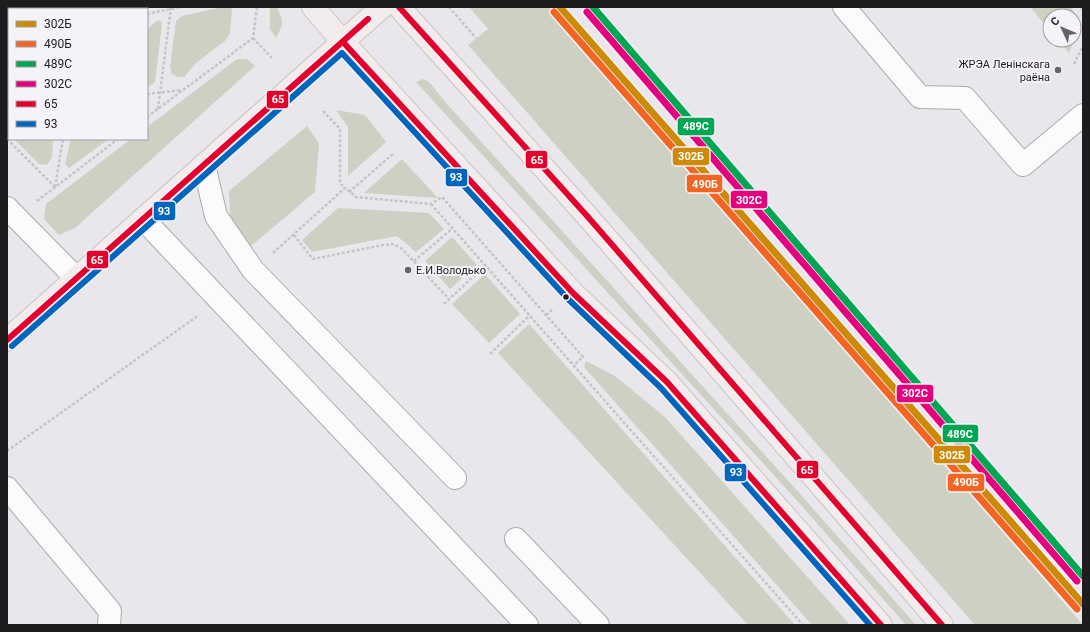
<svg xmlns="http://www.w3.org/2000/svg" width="1090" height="632" viewBox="0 0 1090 632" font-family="Roboto,sans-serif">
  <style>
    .green { fill: #ccd1c4 }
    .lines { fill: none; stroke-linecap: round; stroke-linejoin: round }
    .minor-casing { stroke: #aba9ac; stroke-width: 24 }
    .major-casing { stroke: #c6c4c7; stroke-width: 24 }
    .path { stroke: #c6c5c6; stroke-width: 2.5; stroke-dasharray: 3 2; stroke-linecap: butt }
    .minor { stroke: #fcfbfc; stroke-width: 22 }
    .major { stroke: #f2edec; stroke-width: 22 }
    .bus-1-casing { stroke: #f6f2fa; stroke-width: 9 }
    .bus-2-casing { stroke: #f6f2fa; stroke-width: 9 }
    .bus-1 { stroke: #e4002b; stroke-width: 6 }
    .bus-2 { stroke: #0065bd; stroke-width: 6 }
    .rail-1-casing { stroke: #f6f2fa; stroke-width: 10 }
    .rail-2-casing { stroke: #f6f2fa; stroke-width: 10 }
    .rail-3-casing { stroke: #f6f2fa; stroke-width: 10 }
    .rail-4-casing { stroke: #f6f2fa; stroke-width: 10 }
    .rail-1 { stroke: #cc8a06; stroke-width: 7 }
    .rail-2 { stroke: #f26522; stroke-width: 7 }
    .rail-3 { stroke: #00a651; stroke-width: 7 }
    .rail-4 { stroke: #e5007d; stroke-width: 7 }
    .poi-dot { fill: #656366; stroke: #f6f2fa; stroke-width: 1.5 }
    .bus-dot { fill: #1e1c1f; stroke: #f6f2fa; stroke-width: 1.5 }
    .labels { text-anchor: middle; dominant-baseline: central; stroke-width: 4; stroke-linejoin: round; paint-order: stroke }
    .poi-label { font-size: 11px; fill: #1e1c1f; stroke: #f6f2fa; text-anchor: end }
    .line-badge { stroke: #f6f2fa; stroke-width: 1.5 }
    .badge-label { font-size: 11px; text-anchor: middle; font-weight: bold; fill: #fff }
  </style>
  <rect width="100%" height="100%" fill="#e9e7eb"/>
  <g class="green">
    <path d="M 223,7 L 231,7 L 232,10 L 230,33 L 226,40 L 196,63 L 184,77 L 178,77 L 172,74 L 170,67 L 176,21 L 182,16 Z"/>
    <path d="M 270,7 L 277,7 C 284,24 284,22 276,38 L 270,29 Z"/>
    <path d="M 469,7 L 550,7 L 1083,625 L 975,625 L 468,45 L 488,29 Z"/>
    <path d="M 1030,7 L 1071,7 L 1080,23 L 1074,40 L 1074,16 L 1050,16 L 1050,31 Z"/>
    <path d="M 160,20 L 162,24 L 155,82 L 150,86 L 147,85 L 147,30 L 155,22 Z"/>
    <path d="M 1058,40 L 1074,40 L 1069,53 Z"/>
    <path d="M 237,59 L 247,59 L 255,66 L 75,228 L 59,235 L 44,219 L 46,204 L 131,139 L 147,139 L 147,127 Z"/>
    <path d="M 423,79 L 429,82 L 447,104 L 793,486 L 916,625 L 906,625 L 801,505 L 416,82 Z"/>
    <path d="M 336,110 L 365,115 L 386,142 L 348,176 L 348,127 Z"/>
    <path d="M 307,126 L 319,143 L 315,192 L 251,246 L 245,243 L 230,217 L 229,191 Z"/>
    <path d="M 14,139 L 53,139 L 52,157 L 47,165 L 39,164 Z"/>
    <path d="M 71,139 L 109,139 L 69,168 L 65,164 L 70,142 Z"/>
    <path d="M 402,159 L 438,198 L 364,193 Z"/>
    <path d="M 338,208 L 429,213 L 444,229 L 416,252 L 397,236 L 312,252 L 302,240 Z"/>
    <path d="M 452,237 L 477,265 L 450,289 L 425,261 Z"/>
    <path d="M 485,274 L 520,314 L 489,343 L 452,304 Z"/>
    <path d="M 529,324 L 795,625 L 748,625 L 498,353 Z"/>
    <path d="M 586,361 L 615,376 L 665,417 L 850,625 L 812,625 L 584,367 Z"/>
  </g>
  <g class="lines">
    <defs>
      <g id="minor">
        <path d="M 844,7 L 920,97 L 965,98 L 1023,165 L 1083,115"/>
        <path d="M 204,165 L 216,216 L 253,270 L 455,478"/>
        <path d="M 7,208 L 76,278"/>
        <path d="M 143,219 L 527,625"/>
        <path d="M 7,488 L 110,611 L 109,625"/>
        <path d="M 516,539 L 598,625"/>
      </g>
      <g id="major">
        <path d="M 313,7 L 343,42 L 573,293 L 667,382 L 881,625"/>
        <path d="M 399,7 L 588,217 L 942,625"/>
        <path d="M 7,340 L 382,7"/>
      </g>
    </defs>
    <use href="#minor" class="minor-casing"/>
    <use href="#major" class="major-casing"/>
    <g class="path">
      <path d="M 449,7 L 476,38"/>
      <path d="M 1081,7 L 1083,10"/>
      <path d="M 147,14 L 180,7"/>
      <path d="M 253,38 L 272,58"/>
      <path d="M 1074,64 L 1083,46"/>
      <path d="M 147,94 L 182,90"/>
      <path d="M 7,109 L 9,109"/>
      <path d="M 158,109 L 171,7"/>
      <path d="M 323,111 L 340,129 L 340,183 L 345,188"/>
      <path d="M 147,117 L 253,38 L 257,7"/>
      <path d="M 7,139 L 55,187"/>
      <path d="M 55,187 L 63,139"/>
      <path d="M 349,192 L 393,154"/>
      <path d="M 37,201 L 118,139"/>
      <path d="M 431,204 L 803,625"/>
      <path d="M 294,235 L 313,259 L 383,245 L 394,244 L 402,249 L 449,299"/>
      <path d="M 273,253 L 345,188 L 356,197 L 431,204 L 442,197 L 583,357 L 574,365"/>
      <path d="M 414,261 L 453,228"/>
      <path d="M 444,304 L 486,265"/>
      <path d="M 546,315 L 553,309"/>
      <path d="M 490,354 L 530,315"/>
      <path d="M 7,451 L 199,315"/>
    </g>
    <use href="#minor" class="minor"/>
    <use href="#major" class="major"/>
    <defs>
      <g id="bus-1">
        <path d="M 399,7 L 588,217 L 942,625"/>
        <path d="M 343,42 L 573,293 L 667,382 L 881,625"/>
        <path d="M 7,340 L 368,19"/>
      </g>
      <path id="bus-2" d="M 12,346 L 342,53 L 567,298 L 661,388 L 870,625"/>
    </defs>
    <use href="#bus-1" class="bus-1-casing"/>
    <use href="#bus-2" class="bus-2-casing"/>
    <use href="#bus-1" class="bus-1"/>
    <use href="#bus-2" class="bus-2"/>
    <defs>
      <path id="rail-1" d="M 560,7 L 1083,604"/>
      <path id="rail-2" d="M 554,12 L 1077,609"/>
      <path id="rail-3" d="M 593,7 L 1083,576"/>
      <path id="rail-4" d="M 587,12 L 1077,581"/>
    </defs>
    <use href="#rail-1" class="rail-1-casing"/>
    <use href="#rail-2" class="rail-2-casing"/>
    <use href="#rail-3" class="rail-3-casing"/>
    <use href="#rail-4" class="rail-4-casing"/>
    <use href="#rail-1" class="rail-1"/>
    <use href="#rail-2" class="rail-2"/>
    <use href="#rail-3" class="rail-3"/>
    <use href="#rail-4" class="rail-4"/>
  </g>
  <g class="poi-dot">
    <circle cx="1058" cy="70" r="4"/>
    <circle cx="408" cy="270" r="4"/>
  </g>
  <circle class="bus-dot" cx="566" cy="297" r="3.5"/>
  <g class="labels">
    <g class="poi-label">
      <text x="1050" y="64">ЖРЭА Ленінскага<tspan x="1050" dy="13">раёна</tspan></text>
      <text x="416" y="270" text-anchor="start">Е.И.Володько</text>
    </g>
  </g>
  <g class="line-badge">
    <rect x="266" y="90" width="23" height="19" rx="4" fill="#e4002b"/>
    <rect x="677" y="117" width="38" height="19" rx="4" fill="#00a651"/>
    <rect x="672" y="147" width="38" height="19" rx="4" fill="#cc8a06"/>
    <rect x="525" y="150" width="23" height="19" rx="4" fill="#e4002b"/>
    <rect x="445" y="168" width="23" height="19" rx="4" fill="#0065bd"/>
    <rect x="686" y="174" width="37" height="19" rx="4" fill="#f26522"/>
    <rect x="730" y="190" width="38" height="19" rx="4" fill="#e5007d"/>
    <rect x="153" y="201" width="23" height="20" rx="4" fill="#0065bd"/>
    <rect x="86" y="250" width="23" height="19" rx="4" fill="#e4002b"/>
    <rect x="896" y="384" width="38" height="19" rx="4" fill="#e5007d"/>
    <rect x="942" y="424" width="37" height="19" rx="4" fill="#00a651"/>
    <rect x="933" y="445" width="38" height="19" rx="4" fill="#cc8a06"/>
    <rect x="796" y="460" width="23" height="19" rx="4" fill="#e4002b"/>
    <rect x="724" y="463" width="23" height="19" rx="4" fill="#0065bd"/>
    <rect x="947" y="473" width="38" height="19" rx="4" fill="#f26522"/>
  </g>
  <g class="badge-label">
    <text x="278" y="103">65</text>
    <text x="696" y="130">489С</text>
    <text x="691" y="160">302Б</text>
    <text x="537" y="164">65</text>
    <text x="456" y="181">93</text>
    <text x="705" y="188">490Б</text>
    <text x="749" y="204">302С</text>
    <text x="164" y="215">93</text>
    <text x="97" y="264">65</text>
    <text x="915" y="397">302С</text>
    <text x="960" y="438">489С</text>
    <text x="952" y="459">302Б</text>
    <text x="807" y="474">65</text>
    <text x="736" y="476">93</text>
    <text x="966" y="486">490Б</text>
  </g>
  <rect width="1090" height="632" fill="none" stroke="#1e1c1f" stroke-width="16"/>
  <rect x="8" y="8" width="140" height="132" fill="#f6f2fa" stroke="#a09ca2"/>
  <rect x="16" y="21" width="20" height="6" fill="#cc8a06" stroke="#a09ca2"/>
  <text x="44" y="28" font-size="12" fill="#1e1c1f">302Б</text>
  <rect x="16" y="41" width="20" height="6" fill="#f26522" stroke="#a09ca2"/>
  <text x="44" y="48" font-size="12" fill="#1e1c1f">490Б</text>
  <rect x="16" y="61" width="20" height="6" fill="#00a651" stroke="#a09ca2"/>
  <text x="44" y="68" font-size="12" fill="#1e1c1f">489С</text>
  <rect x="16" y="81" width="20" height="6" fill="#e5007d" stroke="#a09ca2"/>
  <text x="44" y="88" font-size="12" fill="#1e1c1f">302С</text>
  <rect x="16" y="101" width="20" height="6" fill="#e4002b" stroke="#a09ca2"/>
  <text x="44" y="108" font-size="12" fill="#1e1c1f">65</text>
  <rect x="16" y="121" width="20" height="6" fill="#0065bd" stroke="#a09ca2"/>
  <text x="44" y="128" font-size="12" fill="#1e1c1f">93</text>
  <g transform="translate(1062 28) rotate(314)"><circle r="19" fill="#f6f2fa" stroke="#a09ca2"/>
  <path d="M0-3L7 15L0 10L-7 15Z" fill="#656366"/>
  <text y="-6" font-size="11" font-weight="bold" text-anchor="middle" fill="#1e1c1f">С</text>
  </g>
</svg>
